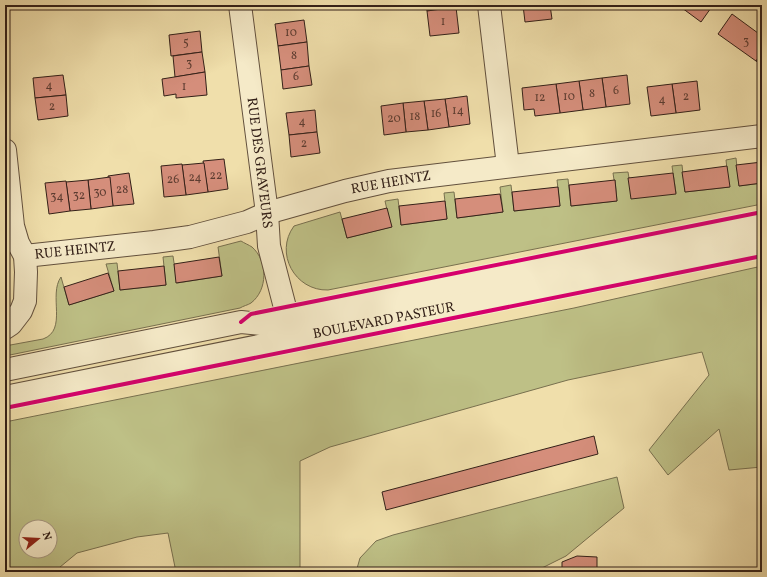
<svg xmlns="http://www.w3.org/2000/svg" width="767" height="577" viewBox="0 0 767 577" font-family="Vollkorn,serif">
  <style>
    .green { fill: #bec086; stroke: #78704f; fill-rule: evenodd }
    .building { fill: #d58e7b; stroke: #332018 }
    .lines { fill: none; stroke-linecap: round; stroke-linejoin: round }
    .minor-casing { stroke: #62503d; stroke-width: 24 }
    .minor { stroke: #f5eac8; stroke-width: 22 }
    .cycleway-casing { stroke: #f5eac8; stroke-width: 6 }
    .cycleway { stroke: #d6006c; stroke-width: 4 }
    .labels { text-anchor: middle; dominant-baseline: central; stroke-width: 3.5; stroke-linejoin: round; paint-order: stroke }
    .number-label { font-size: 12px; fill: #5c3c31 }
    .street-label { font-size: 14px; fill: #332018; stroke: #f5eac8 }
  </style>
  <rect width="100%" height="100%" fill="#f0dfab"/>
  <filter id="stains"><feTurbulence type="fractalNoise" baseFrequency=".005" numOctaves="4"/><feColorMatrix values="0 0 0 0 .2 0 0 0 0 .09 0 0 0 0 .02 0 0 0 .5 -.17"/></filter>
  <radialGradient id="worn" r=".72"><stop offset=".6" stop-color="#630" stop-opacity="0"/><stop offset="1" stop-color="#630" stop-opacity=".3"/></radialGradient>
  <g class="green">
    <path d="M 736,158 L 739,186 L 762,183 L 762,204 L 328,290 C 295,291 274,253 294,226 L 340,212 L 347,238 L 391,227 L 385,201 L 398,199 L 401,225 L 447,219 L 444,193 L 454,192 L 457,218 L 503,212 L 500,187 L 511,185 L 514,211 L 560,206 L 557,180 L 568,179 L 571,206 L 617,201 L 615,180 L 614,180 L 613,173 L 628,172 L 629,178 L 676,193 L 672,166 L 682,165 L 685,192 L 729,187 L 726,160 Z"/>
    <path d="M 241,241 C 244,243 249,245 252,247 C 268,261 268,290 251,303 C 248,305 243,306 240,308 L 5,356 L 5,346 L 43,339 C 68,330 48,295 61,277 L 69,305 L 114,291 L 106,264 L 117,263 L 120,290 L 166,285 L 163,257 L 173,256 L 177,283 L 222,276 L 218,247 Z"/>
    <path d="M 762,266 L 762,467 L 729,470 L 719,429 L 668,475 L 649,450 L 709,375 L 702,352 L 568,380 L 330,447 L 300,461 L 300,572 L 176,572 L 168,533 L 137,537 L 77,553 L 54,572 L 5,572 L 5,422 L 574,308 ZM 26,527 L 50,527 L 50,551 L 26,551 Z"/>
    <path d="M 617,477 L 624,508 L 566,556 L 534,572 L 356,572 L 360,558 L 376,541 L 393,535 Z"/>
  </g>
  <g class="building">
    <path d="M 426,5 L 456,5 L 456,7 L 427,11 Z"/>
    <path d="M 523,5 L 550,5 L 552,19 L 525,22 Z"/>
    <path d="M 678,5 L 713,5 L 701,22 Z"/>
    <path d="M 456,7 L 459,33 L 430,36 L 427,11 Z"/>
    <path d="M 732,14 L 762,36 L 762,53 L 756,61 L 718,34 Z"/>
    <path d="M 304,20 L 307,42 L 278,46 L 275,24 Z"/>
    <path d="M 200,31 L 202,52 L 171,56 L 169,35 Z"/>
    <path d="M 307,42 L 309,66 L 281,70 L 278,46 Z"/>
    <path d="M 202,52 L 205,72 L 175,77 L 173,56 Z"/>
    <path d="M 762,53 L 762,66 L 756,61 Z"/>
    <path d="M 309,66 L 312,85 L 283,89 L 281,70 Z"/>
    <path d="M 205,72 L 207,95 L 176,98 L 176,94 L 164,96 L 162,79 Z"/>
    <path d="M 63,75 L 66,95 L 35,98 L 33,78 Z"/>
    <path d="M 627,75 L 630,104 L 606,107 L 602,78 Z"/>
    <path d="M 602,78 L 606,107 L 583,110 L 579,81 Z"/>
    <path d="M 579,81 L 583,110 L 560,113 L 556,84 Z"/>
    <path d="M 697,81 L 700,110 L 676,113 L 672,84 Z"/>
    <path d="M 556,84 L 560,113 L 535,116 L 534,109 L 524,110 L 522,88 Z"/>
    <path d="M 672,84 L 676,113 L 651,116 L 647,87 Z"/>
    <path d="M 66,95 L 68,116 L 38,120 L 35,98 Z"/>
    <path d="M 467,96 L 470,124 L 449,127 L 445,99 Z"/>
    <path d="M 445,99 L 449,127 L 428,130 L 424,101 Z"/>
    <path d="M 424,101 L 428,130 L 406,132 L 403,103 Z"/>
    <path d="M 403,103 L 406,132 L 384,135 L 381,106 Z"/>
    <path d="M 315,110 L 317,132 L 289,135 L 286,113 Z"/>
    <path d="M 317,132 L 320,153 L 291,157 L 289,135 Z"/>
    <path d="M 224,159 L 228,189 L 208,192 L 203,161 Z"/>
    <path d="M 762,162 L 762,183 L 739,186 L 736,165 Z"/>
    <path d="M 204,163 L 208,192 L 186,195 L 182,165 Z"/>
    <path d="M 182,164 L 186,195 L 164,197 L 161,166 Z"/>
    <path d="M 727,166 L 730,187 L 685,192 L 682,172 Z"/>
    <path d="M 129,173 L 134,204 L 113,206 L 108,176 Z"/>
    <path d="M 673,173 L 676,194 L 631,199 L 628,178 Z"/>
    <path d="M 110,177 L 113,206 L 91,209 L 88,180 Z"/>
    <path d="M 88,180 L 91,209 L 70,211 L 66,182 Z"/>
    <path d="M 615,180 L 617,201 L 571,206 L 569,185 Z"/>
    <path d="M 66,181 L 70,211 L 49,214 L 45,183 Z"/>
    <path d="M 558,187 L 560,206 L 514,211 L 512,192 Z"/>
    <path d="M 500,194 L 503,212 L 457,218 L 455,199 Z"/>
    <path d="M 445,201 L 447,219 L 401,225 L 399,206 Z"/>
    <path d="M 387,208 L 392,227 L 347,238 L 342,219 Z"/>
    <path d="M 219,257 L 222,276 L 176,283 L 174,264 Z"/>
    <path d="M 164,266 L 166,285 L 120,290 L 118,271 Z"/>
    <path d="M 108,273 L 114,291 L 69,305 L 64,287 Z"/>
    <path d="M 594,436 L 598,454 L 386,510 L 382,492 Z"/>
    <path d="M 577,556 L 597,557 L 597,572 L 562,572 L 562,562 Z"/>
  </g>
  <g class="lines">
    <defs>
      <g id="minor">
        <path d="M 240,5 L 267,213 L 269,246 L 288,319"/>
        <path d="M 489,5 L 508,166"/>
        <path d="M 5,150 L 13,226 L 18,243 L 25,256 L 26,272 L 25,301 L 21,311 L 11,324 L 5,328"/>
        <path d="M 25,256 L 154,242 L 190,237 L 247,222 L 267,213 L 345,191 L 389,181 L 762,136"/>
        <path d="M 5,370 L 241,322 L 261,324 L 288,319 L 762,224"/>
        <path d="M 5,397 L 762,245"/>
      </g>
    </defs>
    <use href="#minor" class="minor-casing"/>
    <use href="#minor" class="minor"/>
    <defs>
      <g id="cycleway">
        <path d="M 241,322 L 251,314 L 762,212"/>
        <path d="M 5,408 L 762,256"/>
      </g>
    </defs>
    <use href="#cycleway" class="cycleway-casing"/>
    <use href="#cycleway" class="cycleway"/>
  </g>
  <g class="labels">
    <g class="number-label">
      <text x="443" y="22">1</text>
      <text x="291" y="33">10</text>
      <text x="746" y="42">3</text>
      <text x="186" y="43">5</text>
      <text x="294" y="56">8</text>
      <text x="189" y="64">3</text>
      <text x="296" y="77">6</text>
      <text x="49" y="86">4</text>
      <text x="184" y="87">1</text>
      <text x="616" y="91">6</text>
      <text x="592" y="94">8</text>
      <text x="569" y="97">10</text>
      <text x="686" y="97">2</text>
      <text x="540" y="98">12</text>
      <text x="662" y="100">4</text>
      <text x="52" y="107">2</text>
      <text x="458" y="111">14</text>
      <text x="436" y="114">16</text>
      <text x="415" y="117">18</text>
      <text x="394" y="119">20</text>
      <text x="302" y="122">4</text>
      <text x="304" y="144">2</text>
      <text x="216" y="176">22</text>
      <text x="195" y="178">24</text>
      <text x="173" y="180">26</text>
      <text x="122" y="190">28</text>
      <text x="100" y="193">30</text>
      <text x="79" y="196">32</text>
      <text x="57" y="197">34</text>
    </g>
    <g class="street-label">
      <text transform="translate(259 163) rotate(83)">RUE DES GRAVEURS</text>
      <text transform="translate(391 183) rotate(-10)">RUE HEINTZ</text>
      <text transform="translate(75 251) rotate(-6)">RUE HEINTZ</text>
      <text transform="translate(384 321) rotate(-11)">BOULEVARD PASTEUR</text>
    </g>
  </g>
  <rect width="767" height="577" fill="none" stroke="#f0dfab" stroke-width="20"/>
  <rect x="6" y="6" width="755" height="565" fill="none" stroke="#332018" stroke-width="2"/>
  <rect x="10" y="10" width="747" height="557" fill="none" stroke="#332018"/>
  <g transform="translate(38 539) rotate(72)"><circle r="19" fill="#f5eac8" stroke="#a79982"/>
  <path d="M0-3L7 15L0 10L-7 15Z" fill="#8f2418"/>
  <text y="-6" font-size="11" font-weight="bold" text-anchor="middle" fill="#332018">N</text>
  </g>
  <rect width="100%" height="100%" filter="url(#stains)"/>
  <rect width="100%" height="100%" fill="url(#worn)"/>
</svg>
